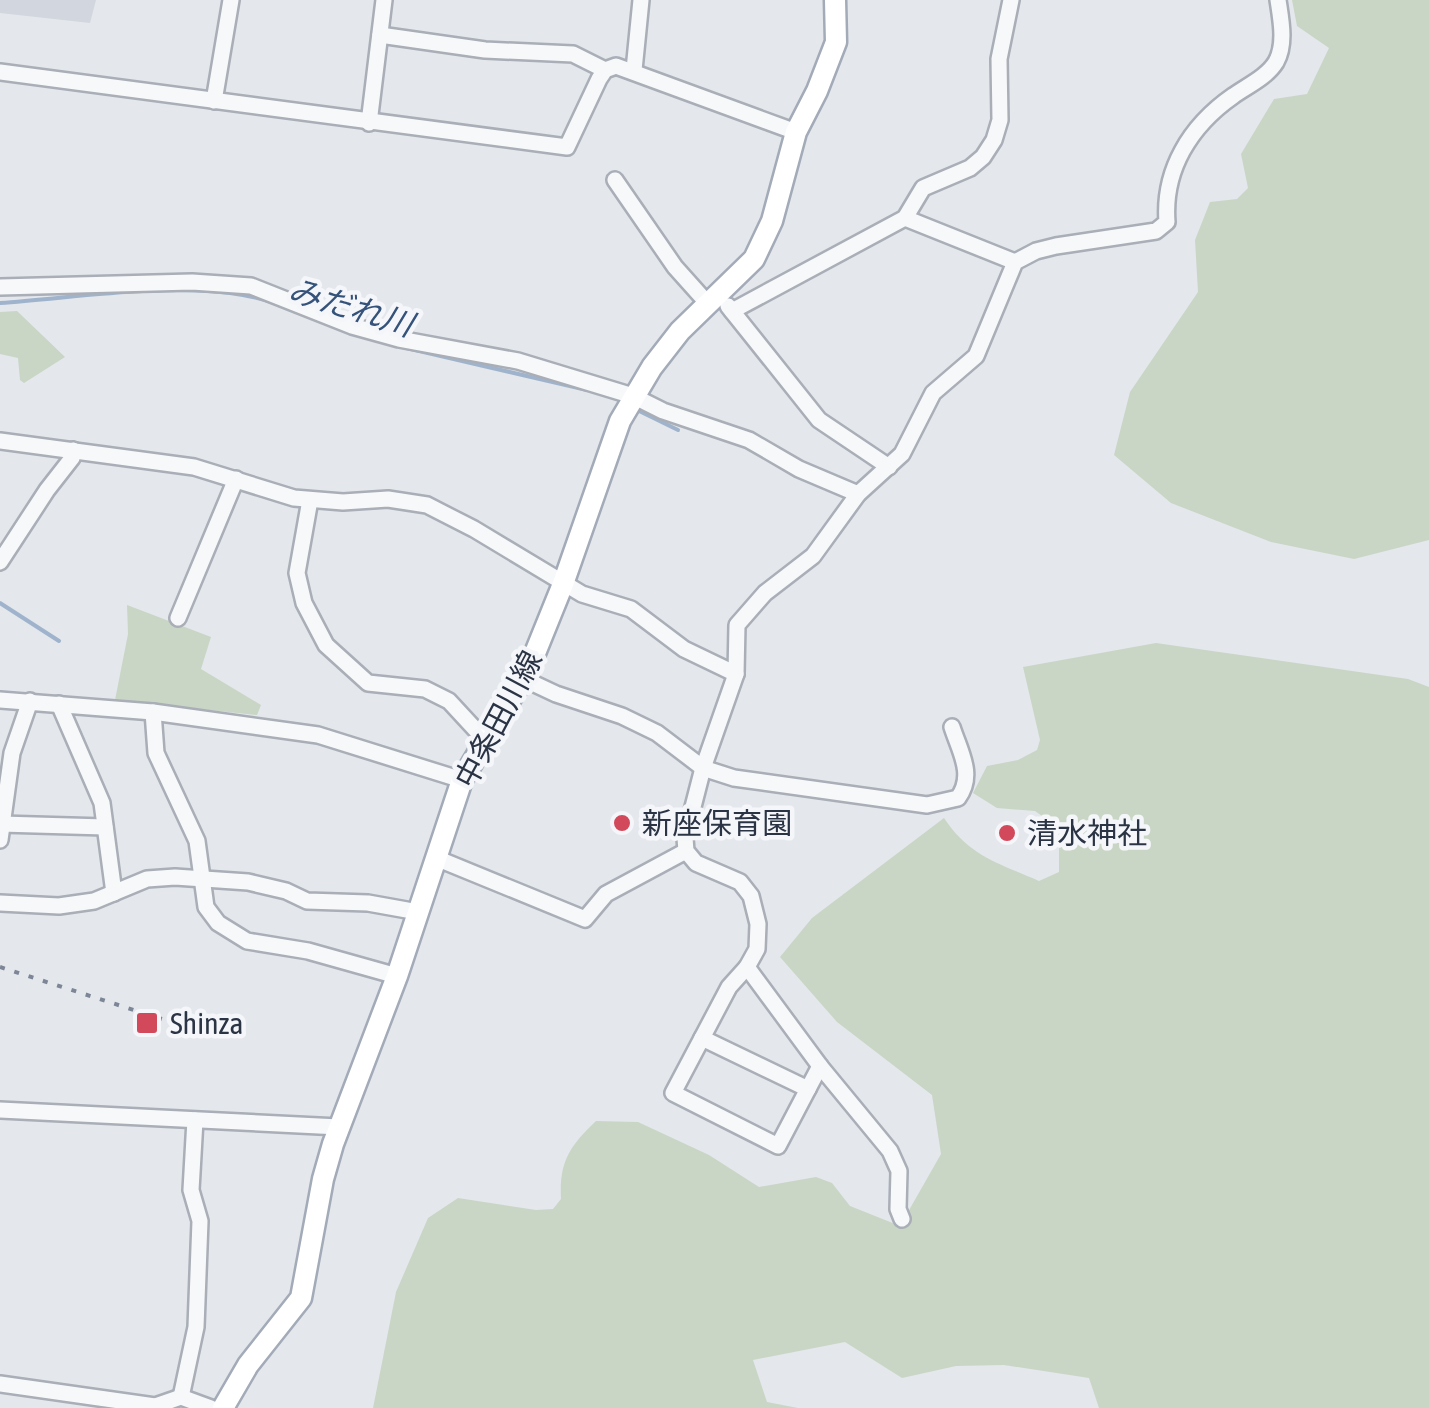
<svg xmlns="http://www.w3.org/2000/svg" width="1429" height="1408" viewBox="0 0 1429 1408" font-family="'Asap Condensed','Noto Sans JP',sans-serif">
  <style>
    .built { fill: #d2d6de }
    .green { fill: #c9d6c5 }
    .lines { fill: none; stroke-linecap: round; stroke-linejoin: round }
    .stream { stroke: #9fb4cc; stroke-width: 4 }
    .minor-casing { stroke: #a9aeb7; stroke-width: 20 }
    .major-casing { stroke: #a3abb8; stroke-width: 25 }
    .minor { stroke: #f7f8fa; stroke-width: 15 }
    .major { stroke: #fff; stroke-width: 20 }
    .rail { stroke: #7d8696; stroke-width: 4; stroke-dasharray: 5 10; stroke-linecap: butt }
    .poi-dot { fill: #d1495b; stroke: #f4f6f9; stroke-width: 4 }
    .labels { text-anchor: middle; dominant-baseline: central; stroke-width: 9; stroke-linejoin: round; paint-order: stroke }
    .street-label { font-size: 30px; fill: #2b3445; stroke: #f4f6f9 }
    .poi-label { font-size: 30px; fill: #2b3445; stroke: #f4f6f9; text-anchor: start }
    .water-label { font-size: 32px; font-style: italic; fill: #34527a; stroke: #f4f6f9 }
  </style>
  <rect width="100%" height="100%" fill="#e4e7ec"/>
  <path class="built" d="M 0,0 L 96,0 L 90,23 L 0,13 Z"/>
  <g class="green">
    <path d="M 1292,0 L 1429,0 L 1429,540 L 1354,559 L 1271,542 L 1171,503 L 1114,455 L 1130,392 L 1198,292 L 1195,240 L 1210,202 L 1237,199 L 1248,188 L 1241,154 L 1274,99 L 1307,94 L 1329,48 L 1297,26 Z"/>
    <path d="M 17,311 L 65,357 L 24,383 L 20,380 L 18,358 L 0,354 L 0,312 Z"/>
    <path d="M 127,605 L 211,637 L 201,669 L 261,705 L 257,715 L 115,700 L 128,634 Z"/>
    <path d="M 1156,643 L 1408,679 L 1429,687 L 1429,1408 L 1099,1408 L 1089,1378 L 1004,1365 L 956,1366 L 902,1378 L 845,1342 L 753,1360 L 767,1402 L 798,1408 L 373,1408 L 396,1292 L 428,1218 L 458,1198 L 536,1210 L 553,1209 L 561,1199 C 559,1161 570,1146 596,1121 L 638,1122 L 709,1155 L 759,1187 L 816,1177 L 832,1183 L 850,1206 L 900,1226 L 941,1154 L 932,1095 L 837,1022 L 780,957 L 812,918 L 944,818 C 969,856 998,863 1039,881 L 1059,872 L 1059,828 L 1035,811 L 997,808 L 973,793 L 987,766 L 1018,760 L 1037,750 L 1040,740 L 1023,667 Z"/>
  </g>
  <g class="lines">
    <g class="stream">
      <path d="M 0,303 C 73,298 157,284 230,293 C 283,299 331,329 383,342"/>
      <path d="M 402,347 L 587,390"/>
      <path d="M 633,408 L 678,430"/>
      <path d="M 0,603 L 59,641"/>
    </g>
    <defs>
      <g id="minor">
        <path d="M 380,35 L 485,50 L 573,54 L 605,70"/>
        <path d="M 634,70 L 641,0"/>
        <path d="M 0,72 L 567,147 L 599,79 L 605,70 L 616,66 L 796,132"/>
        <path d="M 214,101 L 231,0"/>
        <path d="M 369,123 L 384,0"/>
        <path d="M 615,180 L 675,267 L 709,305"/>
        <path d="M 905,218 L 1015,262"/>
        <path d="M 0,287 L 192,282 L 251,286 L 352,326 L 399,339 L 518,361 L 633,396 L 663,411 L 749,440 L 799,469 L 858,494"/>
        <path d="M 728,306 L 819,420 L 889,467"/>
        <path d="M 732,311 L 905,218 L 923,188 L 970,168 L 983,157 L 994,140 L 1000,120 L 999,59 L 1011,0"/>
        <path d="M 0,441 L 194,467 L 294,498 L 343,502 L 388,499 L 427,505 L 474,529 L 582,594 L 631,609 L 684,649 L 736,674"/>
        <path d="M 310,500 L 297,573 L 304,603 L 326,645 L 368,683 L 425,689 L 449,701 L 486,741"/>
        <path d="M 0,562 L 47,490 L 72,458 L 73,450"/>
        <path d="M 178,618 L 236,479"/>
        <path d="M 524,679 L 556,694 L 622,716 L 657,733 L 703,768 L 734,778 L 927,805 L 958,798 C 975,775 960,752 952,727"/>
        <path d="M 0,700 L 153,712 L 318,735 L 462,780"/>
        <path d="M 59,704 L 102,803 L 114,893"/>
        <path d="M 153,712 L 156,753 L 197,841 L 206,907 L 218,923 L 247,941 L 308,951 L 397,976"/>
        <path d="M 1,824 L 105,827"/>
        <path d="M 0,840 L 12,753 L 30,701"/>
        <path d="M 436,858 L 585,919 L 606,894 L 686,851"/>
        <path d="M 0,903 L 59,906 L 94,901 L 147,879 L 175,877 L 248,882 L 286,891 L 307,901 L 368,903 L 418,912"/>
        <path d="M 747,967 L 729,987 L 673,1093 L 778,1146 L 820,1066"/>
        <path d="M 702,1038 L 808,1089"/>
        <path d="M 0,1110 L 339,1127"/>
        <path d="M 902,1219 L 898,1209 L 899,1171 L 890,1151 L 820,1066 L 747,967 L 757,949 L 758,924 L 751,896 L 740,882 L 696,863 L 686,851 L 685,838 L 703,768 L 736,674 L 737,625 L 765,593 L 813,556 L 858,494 L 902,454 L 933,393 L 976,356 L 1015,262 L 1036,251 L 1056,246 L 1156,231 L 1167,222 C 1163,170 1190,126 1233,96 C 1247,86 1267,77 1276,62 C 1286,44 1281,20 1278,0"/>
        <path d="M 0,1384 L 155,1406 L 181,1397 L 211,1408"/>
        <path d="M 181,1397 L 196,1327 L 200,1221 L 191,1190 L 195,1120"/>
      </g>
      <path id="major" d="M 223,1408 L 248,1365 L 301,1298 L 323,1179 L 333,1144 L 397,976 L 462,780 L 529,668 L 563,584 L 620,421 L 652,367 L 680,331 L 754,259 L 772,221 L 796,132 L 817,91 L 836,42 L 835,0"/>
    </defs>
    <use href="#minor" class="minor-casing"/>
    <use href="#major" class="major-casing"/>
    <use href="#minor" class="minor"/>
    <use href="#major" class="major"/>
    <path class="rail" d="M 0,967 L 193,1029"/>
  </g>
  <g class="poi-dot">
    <circle cx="622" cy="823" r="10"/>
    <circle cx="1007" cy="833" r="10"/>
    <rect x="135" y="1011" width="24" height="24" rx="5"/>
  </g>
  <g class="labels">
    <g class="street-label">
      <text transform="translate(498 719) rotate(-62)">中条田川線</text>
    </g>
    <g class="poi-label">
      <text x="642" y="823">新座保育園</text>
      <text x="1027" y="833">清水神社</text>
      <text x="170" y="1023">Shinza</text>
    </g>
    <g class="water-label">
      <text transform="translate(351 307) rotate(17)">みだれ川</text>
    </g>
  </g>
</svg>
